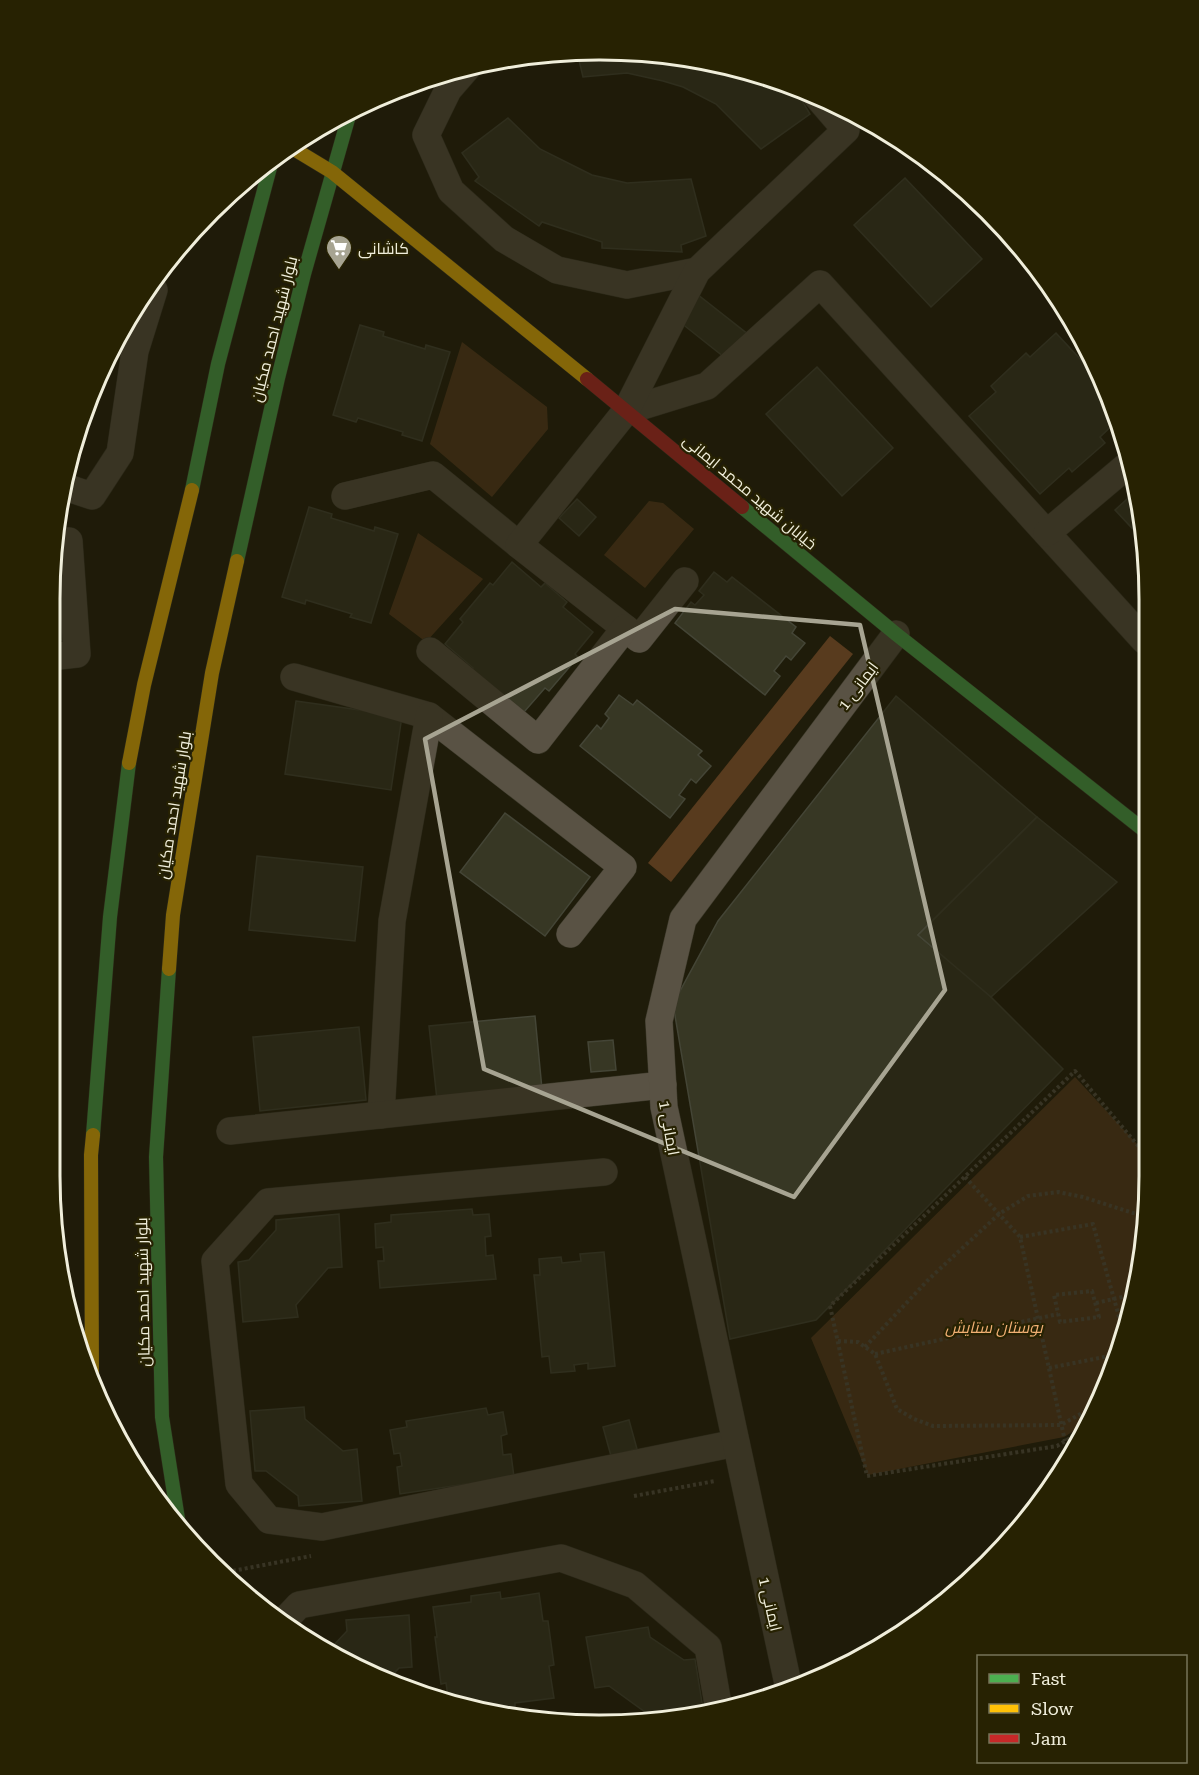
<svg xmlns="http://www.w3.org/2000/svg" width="1199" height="1775" viewBox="0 0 1199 1775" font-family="'Roboto Serif',Cairo,serif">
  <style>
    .green { fill: #583b1e }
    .building { fill: #373724; stroke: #444536; stroke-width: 1.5 }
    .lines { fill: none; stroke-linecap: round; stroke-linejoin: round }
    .street-casing { stroke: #3b3829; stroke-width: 28 }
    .fast-casing { stroke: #3b3829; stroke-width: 15 }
    .slow-casing { stroke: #3b3829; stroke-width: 15 }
    .jam-casing { stroke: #3b3829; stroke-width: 15 }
    .path { stroke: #575246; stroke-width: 4; stroke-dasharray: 3 3; stroke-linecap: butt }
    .street { stroke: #595244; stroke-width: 27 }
    .fast { stroke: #4caf50; stroke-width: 14 }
    .slow { stroke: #ffc107; stroke-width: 14 }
    .jam { stroke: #c62828; stroke-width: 14 }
    .marked { fill: none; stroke: #a7a492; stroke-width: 4.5; stroke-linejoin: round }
    .labels { text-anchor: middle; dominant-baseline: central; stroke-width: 4.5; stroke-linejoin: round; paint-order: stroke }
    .poi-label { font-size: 16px; fill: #f0eedb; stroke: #272202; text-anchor: start }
    .street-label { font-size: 16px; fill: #f0eedb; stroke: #272202 }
    .park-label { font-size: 16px; font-style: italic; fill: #f2b074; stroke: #272202 }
    .rim { fill: none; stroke: #f0eedb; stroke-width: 3 }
  </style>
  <rect width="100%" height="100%" fill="#1f1c0a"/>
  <g class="green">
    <path d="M 462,342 L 547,407 L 548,429 L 492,497 L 430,444 Z"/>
    <path d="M 649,501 L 663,503 L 694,529 L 645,588 L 604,555 Z"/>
    <path d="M 418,533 L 483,579 L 426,642 L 389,614 Z"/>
    <path d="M 830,636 L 853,654 L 671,882 L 648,863 Z"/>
    <path d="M 1075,1077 L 1149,1157 L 1149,1176 L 1139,1282 L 1093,1419 L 1064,1437 L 868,1475 L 811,1338 Z"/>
  </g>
  <g class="building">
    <path d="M 599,50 L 706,60 L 800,88 L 797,92 L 810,114 L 761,149 L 716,104 L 683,87 L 663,81 L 627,73 L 583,77 L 577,52 Z"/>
    <path d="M 508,118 L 540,149 L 592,175 L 627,183 L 691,179 L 706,236 L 681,245 L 682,252 L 602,248 L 602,242 L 542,222 L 539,226 L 475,181 L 479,177 L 462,153 Z"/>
    <path d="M 905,178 L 982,259 L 931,307 L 854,225 Z"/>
    <path d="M 697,294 L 749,335 L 729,361 L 676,319 Z"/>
    <path d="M 360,325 L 384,332 L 383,336 L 425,349 L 426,345 L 450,352 L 422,441 L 402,435 L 403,432 L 358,418 L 356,422 L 333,415 Z"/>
    <path d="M 1056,333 L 1108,389 L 1117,421 L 1100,437 L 1105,443 L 1072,472 L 1069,468 L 1040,494 L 969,416 L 996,392 L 991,386 L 1026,353 L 1030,357 Z"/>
    <path d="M 817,367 L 893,448 L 842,496 L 766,414 Z"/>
    <path d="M 1138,489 L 1139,492 L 1144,541 L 1115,510 Z"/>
    <path d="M 577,499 L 596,517 L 579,536 L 559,518 Z"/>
    <path d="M 309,507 L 332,514 L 331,518 L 374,531 L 375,527 L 398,534 L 371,623 L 350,617 L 352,614 L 306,600 L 305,604 L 282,597 Z"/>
    <path d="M 512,562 L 541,587 L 545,583 L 567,602 L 563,607 L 593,632 L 575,654 L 578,657 L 549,691 L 545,688 L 524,712 L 470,672 L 473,668 L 445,644 L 463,622 L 460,619 L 490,583 L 493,585 Z"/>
    <path d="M 52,572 L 55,572 L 56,583 L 61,583 L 66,640 L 58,640 L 58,648 L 50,649 L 50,600 Z"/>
    <path d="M 714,572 L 727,582 L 732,577 L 796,627 L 792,633 L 805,643 L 791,660 L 786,656 L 774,671 L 780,676 L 765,695 L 675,623 L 691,602 L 695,605 L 704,595 L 699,591 Z"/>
    <path d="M 619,695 L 633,705 L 637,700 L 702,751 L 698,755 L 711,766 L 696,783 L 691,779 L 679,795 L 685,799 L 670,818 L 580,746 L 597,725 L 601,729 L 609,718 L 605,714 Z"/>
    <path d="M 896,696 L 1037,817 L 918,935 L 986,992 L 1063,1069 L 816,1320 L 730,1339 L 673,1004 L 718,921 Z"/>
    <path d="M 296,701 L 402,716 L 391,790 L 285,774 Z"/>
    <path d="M 505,813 L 590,877 L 545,936 L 460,872 Z"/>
    <path d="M 1037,817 L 1117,882 L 991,997 L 918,935 Z"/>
    <path d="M 257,856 L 363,867 L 355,941 L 249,930 Z"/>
    <path d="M 535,1016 L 542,1089 L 437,1100 L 429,1026 Z"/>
    <path d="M 359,1027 L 366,1100 L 260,1111 L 253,1037 Z"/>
    <path d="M 613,1040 L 616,1070 L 591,1072 L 588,1042 Z"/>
    <path d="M 472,1209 L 473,1215 L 489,1214 L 491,1236 L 485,1237 L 486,1256 L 493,1255 L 496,1279 L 380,1288 L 378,1261 L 384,1261 L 383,1247 L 376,1248 L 375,1224 L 391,1222 L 391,1215 Z"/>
    <path d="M 339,1214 L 342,1267 L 328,1268 L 296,1305 L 298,1317 L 243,1322 L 238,1262 L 249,1260 L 276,1230 L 276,1220 Z"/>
    <path d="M 604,1252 L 615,1366 L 588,1369 L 588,1363 L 574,1365 L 575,1371 L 551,1373 L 549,1356 L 542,1357 L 534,1275 L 540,1275 L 539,1259 L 561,1257 L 562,1263 L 581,1261 L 580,1254 Z"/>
    <path d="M 304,1407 L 305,1419 L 343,1451 L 357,1449 L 362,1501 L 299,1506 L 298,1496 L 266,1471 L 255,1471 L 250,1411 Z"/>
    <path d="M 486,1408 L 488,1415 L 503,1412 L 507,1434 L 501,1436 L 503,1455 L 511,1454 L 514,1477 L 400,1494 L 397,1467 L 402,1466 L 400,1453 L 394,1454 L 390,1430 L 407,1427 L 406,1421 Z"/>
    <path d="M 629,1420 L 637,1449 L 611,1456 L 603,1427 Z"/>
    <path d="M 500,1592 L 501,1599 L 539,1593 L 543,1621 L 548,1621 L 554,1665 L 549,1666 L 554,1698 L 515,1703 L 515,1707 L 500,1710 L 448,1697 L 446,1683 L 441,1684 L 435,1637 L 437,1637 L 433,1607 L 471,1602 L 471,1596 Z"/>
    <path d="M 409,1615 L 412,1667 L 399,1668 L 386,1682 L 330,1649 L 347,1631 L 346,1620 Z"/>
    <path d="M 648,1627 L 650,1637 L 684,1660 L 695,1659 L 704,1715 L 650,1719 L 649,1715 L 609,1686 L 595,1688 L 586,1637 Z"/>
  </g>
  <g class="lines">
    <defs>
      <g id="street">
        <path d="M 468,67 L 448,90 L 426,135 L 451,191 L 504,239 L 557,270 L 627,285 L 697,271"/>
        <path d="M 626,411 L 707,386 L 820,284 L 1144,640 L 1150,638"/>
        <path d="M 62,486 L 92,496 L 120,453 L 135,351 L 154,290"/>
        <path d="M 345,496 L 433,475 L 519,545"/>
        <path d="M 1047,533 L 1130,463"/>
        <path d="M 685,581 L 639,639 L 519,545 L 626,411 L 697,271 L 846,130 L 815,94"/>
        <path d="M 430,651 L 538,740 L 625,628"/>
        <path d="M 50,657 L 77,654 L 69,541 L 55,542"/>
        <path d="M 294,677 L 429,716 L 623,867 L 570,934"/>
        <path d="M 381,1115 L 392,921 L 429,716"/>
        <path d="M 230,1131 L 663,1085"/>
        <path d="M 604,1172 L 268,1202 L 215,1261 L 239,1484 L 269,1520 L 322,1527 L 736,1443"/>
        <path d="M 283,1622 L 299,1605 L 561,1558 L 635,1585 L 708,1647 L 719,1710"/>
        <path d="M 788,1684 L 664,1107 L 659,1021 L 683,919 L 896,634"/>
      </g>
      <g id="fast">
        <path d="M 192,490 L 218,364 L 272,160"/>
        <path d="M 742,507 L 896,634 L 1150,835"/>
        <path d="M 237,561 L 278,378 L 304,274 L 350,112"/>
        <path d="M 169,969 L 156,1157 L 162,1417 L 178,1519"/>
        <path d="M 93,1135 L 110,917 L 129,763"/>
      </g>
      <g id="slow">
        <path d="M 289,146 L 332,172 L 587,379"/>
        <path d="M 129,763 L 144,685 L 192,490"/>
        <path d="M 169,969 L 173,915 L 212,673 L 237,561"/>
        <path d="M 92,1380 L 91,1155 L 93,1135"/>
      </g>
      <path id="jam" d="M 587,379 L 742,507"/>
    </defs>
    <use href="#street" class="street-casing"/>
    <use href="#fast" class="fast-casing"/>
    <use href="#slow" class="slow-casing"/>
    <use href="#jam" class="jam-casing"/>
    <g class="path">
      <path d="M 965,1177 L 1020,1237 L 1065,1441"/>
      <path d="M 1020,1237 L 1093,1224 L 1123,1331"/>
      <path d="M 1092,1291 L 1099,1317 L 1060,1322 L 1054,1295 Z"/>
      <path d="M 1096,1303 L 1135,1294"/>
      <path d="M 838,1341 L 858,1342 L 875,1354 L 897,1409 L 914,1419 L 933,1426 L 1061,1425 L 1098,1404"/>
      <path d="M 865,1347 L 929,1279 L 999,1214 L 1028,1196 L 1058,1192 L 1083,1197 L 1133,1213 L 1146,1214"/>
      <path d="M 875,1354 L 1058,1314"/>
      <path d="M 1049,1368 L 1114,1355"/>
      <path d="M 1085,1429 L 1057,1446 L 867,1476 L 830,1306 L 1075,1071 L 1150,1160"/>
      <path d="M 634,1496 L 715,1481"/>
      <path d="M 227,1572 L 311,1556"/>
    </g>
    <use href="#street" class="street"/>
    <use href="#fast" class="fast"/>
    <use href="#slow" class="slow"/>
    <use href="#jam" class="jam"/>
  </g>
  <path d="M0 0H1199V1775H0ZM 675,609 L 860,625 L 945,990 L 794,1197 L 484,1069 L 425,739 Z" fill="#1f1c0a" fill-opacity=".55" fill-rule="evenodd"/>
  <path class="marked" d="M 675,609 L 860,625 L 945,990 L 794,1197 L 484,1069 L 425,739 Z"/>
  <defs>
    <symbol id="supermarket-pin" viewBox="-11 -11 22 30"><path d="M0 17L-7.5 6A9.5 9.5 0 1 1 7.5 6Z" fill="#a7a492" stroke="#272202"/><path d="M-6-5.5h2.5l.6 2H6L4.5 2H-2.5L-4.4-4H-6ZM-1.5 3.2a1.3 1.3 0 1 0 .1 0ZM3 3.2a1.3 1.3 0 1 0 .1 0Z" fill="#fff"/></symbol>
  </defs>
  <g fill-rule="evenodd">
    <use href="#supermarket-pin" x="324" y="233" width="30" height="40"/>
  </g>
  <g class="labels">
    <g class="poi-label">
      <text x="358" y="248">کاشانی</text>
    </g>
    <g class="street-label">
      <text transform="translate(274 329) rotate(-76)">بلوار شهید احمد مکیان</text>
      <text transform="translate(750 492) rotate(40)">خیابان شهید محمد ایمانی</text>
      <text transform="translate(858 686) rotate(-53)">ایمانی 1</text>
      <text transform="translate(174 805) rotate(-81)">بلوار شهید احمد مکیان</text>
      <text transform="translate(669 1128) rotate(80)">ایمانی 1</text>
      <text transform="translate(143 1292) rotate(-91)">بلوار شهید احمد مکیان</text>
      <text transform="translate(770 1604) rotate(77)">ایمانی 1</text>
    </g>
    <g class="park-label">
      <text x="994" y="1327">بوستان ستایش</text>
    </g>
  </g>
  <path d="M0 0H1199V1775H0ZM599 60H600A539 539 0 0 1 1139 599V1176A539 539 0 0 1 600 1715H599A539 539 0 0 1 60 1176V599A539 539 0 0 1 599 60Z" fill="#272202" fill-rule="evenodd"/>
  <path class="rim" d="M599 60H600A539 539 0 0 1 1139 599V1176A539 539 0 0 1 600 1715H599A539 539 0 0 1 60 1176V599A539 539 0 0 1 599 60Z"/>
  <rect x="977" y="1655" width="210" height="108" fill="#272202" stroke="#777459" stroke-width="1.5"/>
  <rect x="989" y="1674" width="30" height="9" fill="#4caf50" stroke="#777459" stroke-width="1.5"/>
  <text x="1031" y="1685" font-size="18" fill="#f0eedb">Fast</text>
  <rect x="989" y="1704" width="30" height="9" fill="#ffc107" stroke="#777459" stroke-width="1.5"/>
  <text x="1031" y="1715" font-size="18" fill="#f0eedb">Slow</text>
  <rect x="989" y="1734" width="30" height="9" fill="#c62828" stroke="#777459" stroke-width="1.5"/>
  <text x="1031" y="1745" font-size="18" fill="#f0eedb">Jam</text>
</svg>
